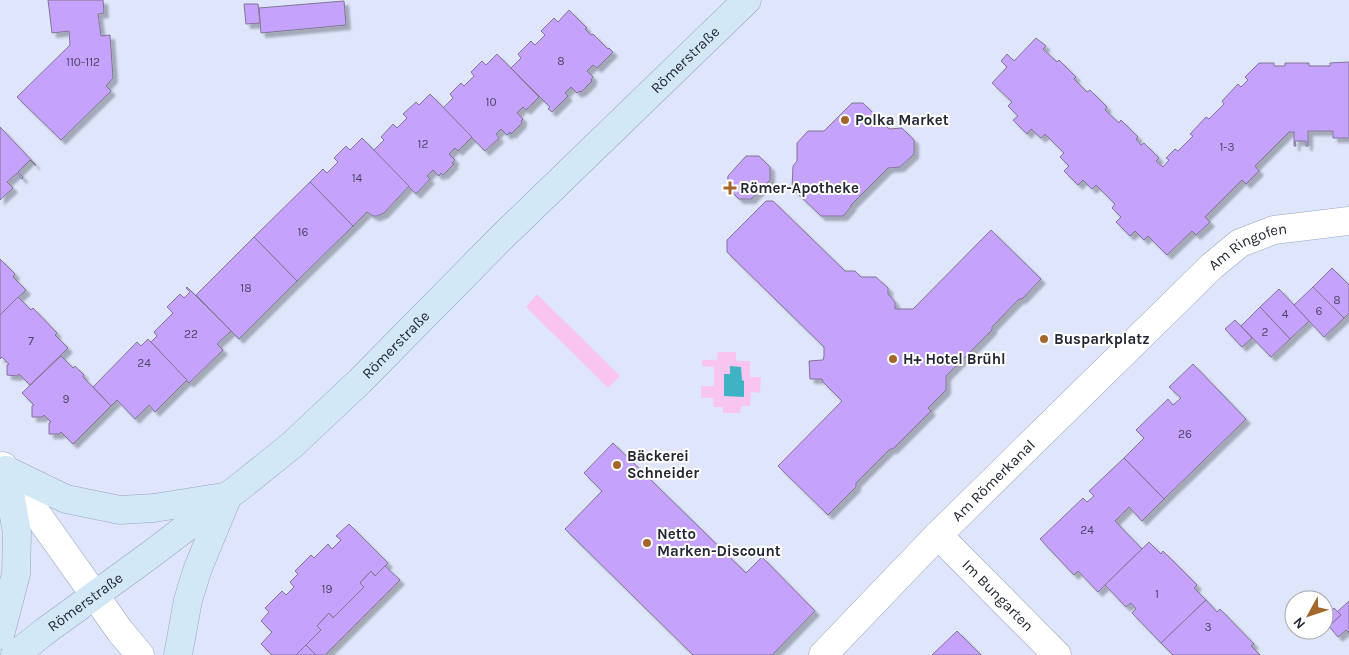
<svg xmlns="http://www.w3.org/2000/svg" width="1349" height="655" viewBox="0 0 1349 655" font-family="Karla,sans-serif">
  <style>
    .green { fill: #f8c5f1 }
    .water { fill: #3fb2c4 }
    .building { fill: #c5a3fd; stroke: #807594; filter: url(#shadow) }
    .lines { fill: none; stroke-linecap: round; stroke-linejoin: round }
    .street-casing { stroke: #98a2c3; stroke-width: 29 }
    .secondary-casing { stroke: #98a2c3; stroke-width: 29 }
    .street { stroke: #fff; stroke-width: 28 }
    .secondary { stroke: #d3e8f6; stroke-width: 28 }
    .poi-dot { fill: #a4672b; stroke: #fff; stroke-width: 2 }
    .labels { text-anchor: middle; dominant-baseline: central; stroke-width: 4; stroke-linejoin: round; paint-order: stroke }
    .number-label { font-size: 12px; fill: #4c4666 }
    .street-label { font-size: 15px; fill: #232734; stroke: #fff }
    .poi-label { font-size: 15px; font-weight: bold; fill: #232734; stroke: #fff; text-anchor: start }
  </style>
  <defs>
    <filter id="shadow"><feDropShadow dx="4.5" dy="4.5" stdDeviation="1" flood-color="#0004"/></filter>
  </defs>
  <rect width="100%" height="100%" fill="#dfe6fb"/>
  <g class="green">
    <path d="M 537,294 L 620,376 L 608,388 L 526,307 Z"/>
    <path d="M 718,352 L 736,352 L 736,361 L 750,361 L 750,377 L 761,377 L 760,393 L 751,392 L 750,406 L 741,406 L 740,413 L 723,413 L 723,407 L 714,407 L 713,398 L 701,398 L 701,386 L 714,386 L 714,367 L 702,366 L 702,360 L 717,360 Z"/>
  </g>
  <path class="water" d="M 730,366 L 741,367 L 742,380 L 744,381 L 744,397 L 724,396 L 724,374 L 730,374 Z"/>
  <g class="building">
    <path d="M 48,0 L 103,0 L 104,13 L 98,14 L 101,36 L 110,35 L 113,78 L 106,86 L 111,91 L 61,140 L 17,97 L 70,45 L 69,31 L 52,33 Z"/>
    <path d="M 344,1 L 346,25 L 261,33 L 259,8 Z"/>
    <path d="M 244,4 L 258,4 L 260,23 L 246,24 Z"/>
    <path d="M 569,10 L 587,28 L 585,29 L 591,35 L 593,34 L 608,49 L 609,48 L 613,52 L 597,68 L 593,65 L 587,71 L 593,77 L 591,80 L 592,81 L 581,92 L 580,91 L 577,93 L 571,87 L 565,93 L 568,96 L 552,112 L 548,109 L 550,107 L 511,68 L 521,58 L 518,54 L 531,41 L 535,45 L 545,35 L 541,31 L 554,18 L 558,22 Z"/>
    <path d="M 1036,38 L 1046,46 L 1043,49 L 1057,62 L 1059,60 L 1076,77 L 1074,79 L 1087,92 L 1090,90 L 1107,107 L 1105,110 L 1119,123 L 1121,120 L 1138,137 L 1136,139 L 1141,145 L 1144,143 L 1159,158 L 1156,161 L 1163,167 L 1169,160 L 1166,158 L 1175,149 L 1178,151 L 1193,136 L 1190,134 L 1206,117 L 1209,119 L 1224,104 L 1222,101 L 1238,84 L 1241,87 L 1248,80 L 1245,77 L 1259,63 L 1274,63 L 1274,66 L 1285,66 L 1285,63 L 1309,63 L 1309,66 L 1330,66 L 1330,63 L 1349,62 L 1349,138 L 1333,138 L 1333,131 L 1308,131 L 1308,146 L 1306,146 L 1306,141 L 1295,141 L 1296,146 L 1294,146 L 1294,132 L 1289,132 L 1255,166 L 1259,171 L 1246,184 L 1242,180 L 1205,217 L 1210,222 L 1196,235 L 1192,231 L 1167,255 L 1148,236 L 1144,240 L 1135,231 L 1130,236 L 1116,222 L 1121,217 L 1112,208 L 1115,204 L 1096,185 L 1092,189 L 1083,180 L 1078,185 L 1064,171 L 1069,166 L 1060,157 L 1064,153 L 1045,134 L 1041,138 L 1031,129 L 1027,134 L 1013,120 L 1018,116 L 1008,106 L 1012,102 L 992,83 L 1007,67 L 1001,61 L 1007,54 L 1014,61 Z"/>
    <path d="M 497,54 L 539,97 L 526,110 L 523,107 L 517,113 L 523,119 L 521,121 L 522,123 L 511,134 L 510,132 L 507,135 L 501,129 L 496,134 L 499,138 L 485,151 L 443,108 L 453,98 L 450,94 L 461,83 L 464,86 L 474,76 L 471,72 L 482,61 L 486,65 Z"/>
    <path d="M 430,94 L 472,137 L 458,151 L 455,148 L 449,154 L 455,160 L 452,163 L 454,164 L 443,175 L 441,173 L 439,176 L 433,170 L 427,176 L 430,179 L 416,194 L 373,151 L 384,140 L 381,137 L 393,124 L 397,128 L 407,118 L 403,114 L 416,102 L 419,105 Z"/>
    <path d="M 852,103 L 863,103 L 889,129 L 902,128 L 914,140 L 914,154 L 900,167 L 888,168 L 851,205 L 851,207 L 843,216 L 821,216 L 792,188 L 793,166 L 797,161 L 797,143 L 808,131 L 824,131 Z"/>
    <path d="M 0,127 L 36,165 L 35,165 L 30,160 L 18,172 L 23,177 L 22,179 L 17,173 L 7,182 L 13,188 L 0,200 Z"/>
    <path d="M 362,138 L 409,186 L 384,213 L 377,216 L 373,216 L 367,212 L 353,226 L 310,182 L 323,169 L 327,173 L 338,162 L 334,158 L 346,146 L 350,150 Z"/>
    <path d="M 746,156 L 759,156 L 770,167 L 770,180 L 751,199 L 739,199 L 727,187 L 728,176 Z"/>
    <path d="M 310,182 L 353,226 L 297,281 L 254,237 Z"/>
    <path d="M 766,201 L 773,201 L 845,271 L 855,271 L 861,277 L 876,277 L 888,288 L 888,294 L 895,302 L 895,309 L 913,309 L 991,230 L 1041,279 L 1022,299 L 1019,299 L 992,327 L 992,330 L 946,376 L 946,390 L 928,408 L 931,411 L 893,449 L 890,449 L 856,483 L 856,487 L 828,515 L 778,466 L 842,401 L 823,382 L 822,379 L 810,379 L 809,361 L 823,360 L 824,356 L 824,347 L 727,252 L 727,240 Z"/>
    <path d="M 254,237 L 297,281 L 239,339 L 196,295 Z"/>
    <path d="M 0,259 L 15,274 L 13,277 L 26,290 L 0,315 Z"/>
    <path d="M 1332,268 L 1349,285 L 1349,313 L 1344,318 L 1313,287 Z"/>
    <path d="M 187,287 L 231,331 L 217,344 L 223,350 L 189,383 L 151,342 L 157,336 L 154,332 L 173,313 L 167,307 L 180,294 L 184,298 L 190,292 L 186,288 Z"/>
    <path d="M 1313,287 L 1344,318 L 1324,337 L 1294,305 Z"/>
    <path d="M 1279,289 L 1309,321 L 1290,339 L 1260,307 Z"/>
    <path d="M 18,297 L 31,310 L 33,308 L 57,333 L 55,335 L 68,348 L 30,385 L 19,374 L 17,376 L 7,375 L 7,365 L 9,364 L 2,357 L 0,359 L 0,315 Z"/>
    <path d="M 1260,307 L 1290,339 L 1271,357 L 1241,326 Z"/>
    <path d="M 1235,320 L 1252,338 L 1242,347 L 1225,329 Z"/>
    <path d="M 148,339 L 187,380 L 155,412 L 149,405 L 135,419 L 117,400 L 111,406 L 93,387 L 137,342 L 141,346 Z"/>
    <path d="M 61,356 L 73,368 L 75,366 L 84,375 L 83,377 L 111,406 L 73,444 L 61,432 L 59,434 L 49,434 L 49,423 L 51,422 L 44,415 L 42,417 L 32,417 L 32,406 L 34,405 L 22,393 Z"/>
    <path d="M 1193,364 L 1246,419 L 1164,499 L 1124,458 L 1144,438 L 1136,430 L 1168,399 L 1173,405 L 1181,398 L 1169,387 Z"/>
    <path d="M 613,443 L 746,573 L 762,557 L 815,611 L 772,655 L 693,655 L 565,529 L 602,491 L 584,473 Z"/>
    <path d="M 1124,458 L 1164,499 L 1142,521 L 1129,507 L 1115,521 L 1142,549 L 1098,592 L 1078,571 L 1074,575 L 1040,539 L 1083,498 L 1087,502 L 1094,496 L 1089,491 Z"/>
    <path d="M 349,524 L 388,563 L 375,576 L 371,571 L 360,583 L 364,587 L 333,618 L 329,613 L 317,626 L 321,630 L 296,655 L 272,655 L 261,644 L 272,632 L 261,621 L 269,612 L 265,608 L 282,591 L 286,595 L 294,587 L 290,582 L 298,574 L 295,571 L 311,555 L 314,558 L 328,544 L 332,549 L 341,540 L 336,536 Z"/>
    <path d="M 1149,542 L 1161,554 L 1163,551 L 1197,585 L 1194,588 L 1206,600 L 1161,643 L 1132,613 L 1136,609 L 1131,603 L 1126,607 L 1105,585 Z"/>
    <path d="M 385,566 L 400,580 L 325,655 L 316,655 L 306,645 L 321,630 L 317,626 L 329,613 L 333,618 L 364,587 L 360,583 L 371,571 L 375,576 Z"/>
    <path d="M 1206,600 L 1217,612 L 1220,609 L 1254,644 L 1251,646 L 1260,655 L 1173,655 L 1161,643 Z"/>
    <path d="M 1349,601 L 1349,633 L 1346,630 L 1338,637 L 1329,626 L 1341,615 L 1337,612 Z"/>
    <path d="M 1334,608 L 1341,615 L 1329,626 L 1324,621 L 1324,617 Z"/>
    <path d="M 957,631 L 981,655 L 932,655 Z"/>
    <path d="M 306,645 L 316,655 L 296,655 Z"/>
  </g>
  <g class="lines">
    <defs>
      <g id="street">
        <path d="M 3,466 L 120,631 L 140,655"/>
        <path id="s1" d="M 938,535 L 1057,655"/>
        <path id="s2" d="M 823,655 L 938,535 L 1212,266 L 1240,243 L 1274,230 L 1349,221"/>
      </g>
      <g id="secondary">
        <path d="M 6,470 L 66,499 L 120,510 L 154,508 L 223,497"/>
        <path d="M 0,635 L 16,574 L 17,533 L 6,470"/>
        <path id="s3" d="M 15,655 L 44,632 L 150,555 L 241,486 L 292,445 L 360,381 L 502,237 L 747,0"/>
        <path d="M 178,655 L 188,600 L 198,568 L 227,498"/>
      </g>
    </defs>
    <use href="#street" class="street-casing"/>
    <use href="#secondary" class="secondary-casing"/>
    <use href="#street" class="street"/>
    <use href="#secondary" class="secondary"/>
  </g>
  <g class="poi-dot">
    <circle cx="845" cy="120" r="5"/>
    <path d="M727.5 180.5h5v5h5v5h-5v5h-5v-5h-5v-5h5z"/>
    <circle cx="1044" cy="339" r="5"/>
    <circle cx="893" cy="359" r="5"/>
    <circle cx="617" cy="465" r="5"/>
    <circle cx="647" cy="543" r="5"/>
  </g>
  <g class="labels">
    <g class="number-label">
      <text x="561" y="61">8</text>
      <text x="83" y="62">110-112</text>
      <text x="491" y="102">10</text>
      <text x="423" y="144">12</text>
      <text x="1227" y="147">1-3</text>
      <text x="357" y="178">14</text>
      <text x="303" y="232">16</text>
      <text x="246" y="288">18</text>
      <text x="1337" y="300">8</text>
      <text x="1319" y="311">6</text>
      <text x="1285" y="314">4</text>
      <text x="1265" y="332">2</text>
      <text x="191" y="334">22</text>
      <text x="31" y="341">7</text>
      <text x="144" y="363">24</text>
      <text x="66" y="399">9</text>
      <text x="1185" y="434">26</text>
      <text x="1087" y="530">24</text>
      <text x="327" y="589">19</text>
      <text x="1157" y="594">1</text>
      <text x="1208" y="627">3</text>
    </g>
    <g class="street-label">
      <text stroke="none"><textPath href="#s3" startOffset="898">Römerstraße</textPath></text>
      <text stroke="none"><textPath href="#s2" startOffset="592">Am Ringofen</textPath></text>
      <text stroke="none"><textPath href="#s3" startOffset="492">Römerstraße</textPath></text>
      <text stroke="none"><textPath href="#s2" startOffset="244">Am Römerkanal</textPath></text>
      <text stroke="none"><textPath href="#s1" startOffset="85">Im Bungarten</textPath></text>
      <text stroke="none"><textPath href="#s3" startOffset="88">Römerstraße</textPath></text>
    </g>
    <g class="poi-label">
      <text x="855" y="120">Polka Market</text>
      <text x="740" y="188">Römer-Apotheke</text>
      <text x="1054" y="339">Busparkplatz</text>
      <text x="903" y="359">H+ Hotel Brühl</text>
      <text x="627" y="456">Bäckerei<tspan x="627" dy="17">Schneider</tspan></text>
      <text x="657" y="534">Netto<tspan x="657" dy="17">Marken-Discount</tspan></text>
    </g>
  </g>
  <g transform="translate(1309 615) rotate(230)"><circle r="24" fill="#ffffff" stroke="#a7a9ae"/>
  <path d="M0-4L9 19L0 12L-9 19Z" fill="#a4672b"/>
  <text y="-8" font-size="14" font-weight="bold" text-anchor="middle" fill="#232734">N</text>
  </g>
</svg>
